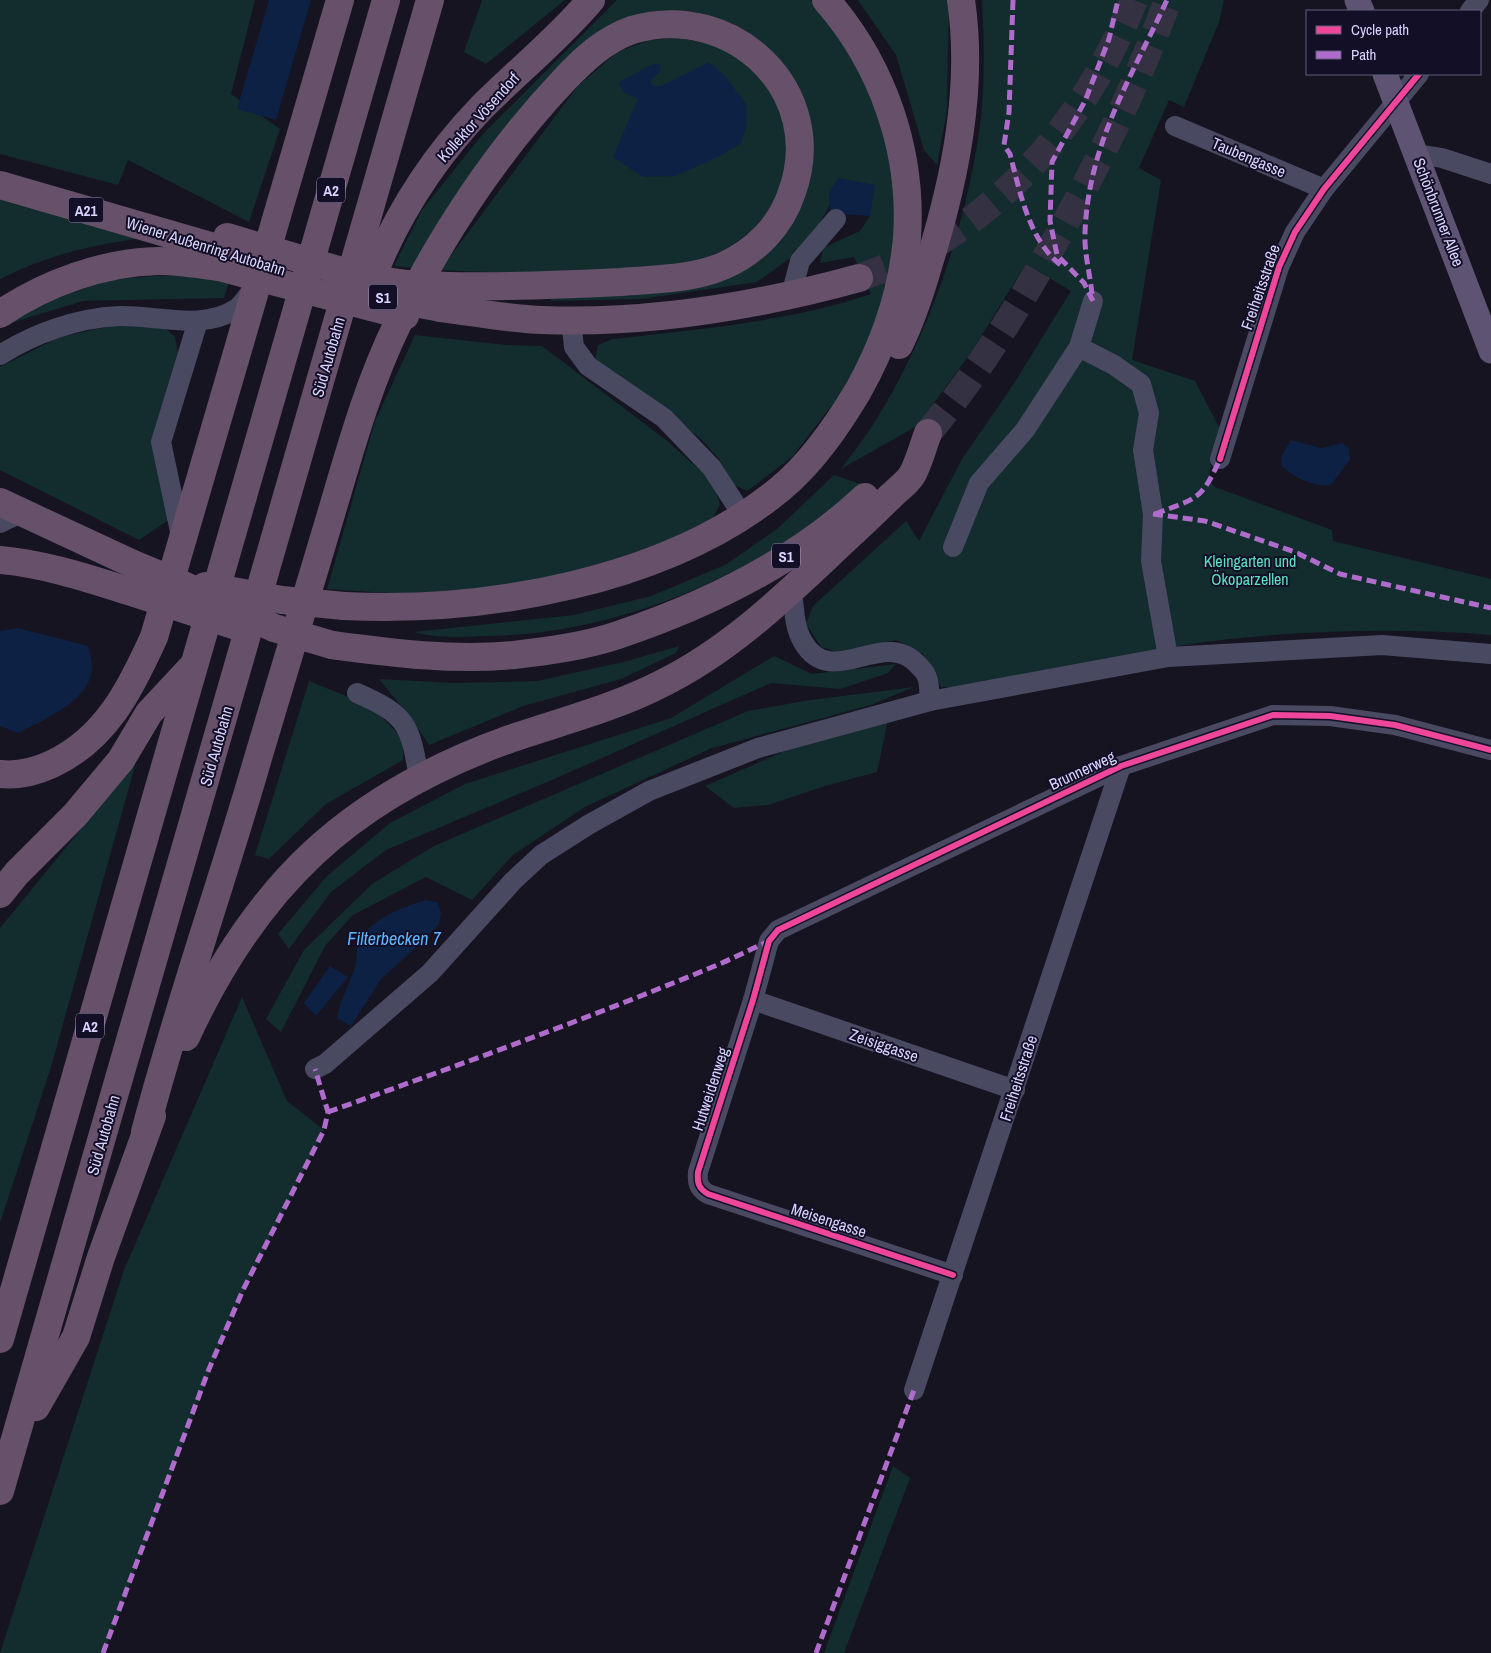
<svg xmlns="http://www.w3.org/2000/svg" width="1491" height="1653" viewBox="0 0 1491 1653" font-family="'Archivo Narrow',sans-serif">
  <style>
    .green { fill: #132c2d }
    .water { fill: #0d2144 }
    .lines { fill: none; stroke-linecap: round; stroke-linejoin: round }
    .highway-tunnel { stroke: #333142; stroke-width: 28; stroke-dasharray: 28 14; stroke-linecap: butt }
    .minor { stroke: #4a4962; stroke-width: 20 }
    .major { stroke: #5e5373; stroke-width: 25 }
    .highway { stroke: #67516a; stroke-width: 28 }
    .highway-bridge { stroke: #67516a; stroke-width: 28 }
    .quiet { stroke: #b06ccc; stroke-width: 5; stroke-dasharray: 10 5; stroke-linecap: butt }
    .cycleway-casing { stroke: #130f26; stroke-width: 9 }
    .cycleway { stroke: #ed469a; stroke-width: 6 }
    .labels { text-anchor: middle; dominant-baseline: central; stroke-width: 4; stroke-linejoin: round; paint-order: stroke }
    .shield { fill: #130f26; stroke: #9e99be; stroke-width: 1 }
    .shield-label { font-size: 15px; font-weight: bold; fill: #d9d4ff }
    .street-label { font-size: 16px; fill: #d9d4ff; stroke: #130f26 }
    .park-label { font-size: 16px; fill: #5fe0c0; stroke: #130f26 }
    .water-label { font-size: 18px; font-style: italic; fill: #62b6ff; stroke: #130f26 }
  </style>
  <rect width="100%" height="100%" fill="#161421"/>
  <g class="green">
    <path d="M 0,0 L 255,0 L 231,94 L 280,129 L 249,222 L 128,160 L 118,185 L 0,154 Z"/>
    <path d="M 482,0 L 565,0 L 486,64 L 464,52 Z"/>
    <path d="M 617,0 L 810,0 L 819,9 L 850,52 L 869,91 L 887,142 L 894,189 L 896,237 L 882,307 L 863,356 L 836,400 L 792,457 L 747,491 L 734,485 L 719,459 L 701,439 L 595,360 L 598,345 L 613,339 C 699,329 788,322 871,294 L 854,257 L 820,263 L 823,248 L 860,231 L 870,216 L 829,193 L 830,204 L 814,234 L 789,259 L 757,282 L 641,299 L 551,301 L 551,297 L 702,283 L 807,178 L 766,48 L 731,23 L 695,12 L 654,11 L 624,19 L 415,268 L 394,266 L 422,210 L 482,135 Z"/>
    <path d="M 858,0 L 949,0 L 947,110 L 937,165 L 924,150 L 896,55 Z"/>
    <path d="M 982,0 L 1224,0 L 1219,22 L 1184,107 L 1169,100 L 1139,168 L 1161,180 L 1132,360 L 1195,381 L 1220,429 L 1208,480 L 1215,487 L 1332,530 L 1333,541 L 1491,579 L 1491,635 C 1404,628 1317,630 1230,639 C 1143,648 1056,671 970,688 L 941,687 L 923,654 L 896,640 L 840,653 L 821,647 L 806,624 L 813,606 L 906,521 L 919,541 L 962,459 L 1013,385 L 1071,291 L 1026,264 L 970,354 L 917,426 L 841,469 C 855,450 870,431 882,410 C 933,325 969,216 981,117 C 985,78 984,39 982,0 Z"/>
    <path d="M 679,38 C 702,42 728,47 746,63 C 816,126 793,224 708,257 C 689,265 665,265 644,267 C 577,273 508,274 440,270 L 577,87 L 617,52 L 650,40 Z"/>
    <path d="M 0,197 L 141,238 C 87,246 49,255 0,279 Z"/>
    <path d="M 152,276 L 206,276 L 229,281 L 224,298 L 83,301 L 11,323 L 40,304 L 108,280 Z"/>
    <path d="M 116,325 L 164,327 L 175,337 L 178,353 L 156,425 L 170,519 L 139,540 L 0,470 L 0,367 L 59,337 Z"/>
    <path d="M 415,335 L 506,345 L 542,346 L 666,440 L 712,481 L 720,504 L 713,518 L 662,543 L 575,573 L 483,589 L 403,594 L 327,589 L 375,421 Z"/>
    <path d="M 834,475 L 860,484 C 844,498 828,514 810,526 C 716,590 601,635 486,636 C 461,637 438,639 414,632 L 574,615 L 651,596 L 725,565 L 777,529 Z"/>
    <path d="M 679,646 L 676,653 L 621,679 L 523,706 L 429,745 L 410,717 L 379,679 L 455,683 L 537,681 L 623,662 Z"/>
    <path d="M 774,656 L 812,674 L 896,664 L 888,673 L 840,689 L 771,683 L 559,777 L 386,850 L 331,892 L 289,949 L 278,934 L 326,877 L 390,823 L 465,784 L 671,718 Z"/>
    <path d="M 309,681 L 371,706 L 403,739 L 403,760 L 326,804 L 269,859 L 255,855 Z"/>
    <path d="M 914,687 L 871,705 L 712,748 L 585,807 L 513,855 L 472,900 L 426,877 L 353,915 L 325,946 L 281,1032 L 266,1019 L 304,950 L 372,884 L 434,846 L 748,711 L 810,700 Z"/>
    <path d="M 888,720 L 877,772 L 825,786 L 768,805 L 734,808 L 705,786 L 810,740 Z"/>
    <path d="M 136,762 L 51,1067 L 0,1223 L 0,928 Z"/>
    <path d="M 242,997 L 287,1101 L 324,1130 L 229,1321 L 104,1653 L 0,1653 L 124,1270 Z"/>
    <path d="M 893,1466 L 910,1478 L 844,1653 L 824,1653 Z"/>
  </g>
  <g class="water">
    <path d="M 269,0 L 311,0 L 276,120 L 237,109 Z"/>
    <path d="M 709,62 L 725,76 L 746,104 L 747,124 L 741,143 L 720,156 L 675,176 L 643,177 L 613,157 L 638,99 L 623,92 L 619,82 L 653,64 L 660,64 L 660,71 L 650,81 L 653,86 L 661,86 Z"/>
    <path d="M 838,178 L 875,185 L 870,216 L 830,213 L 829,193 Z"/>
    <path d="M 1291,440 L 1322,448 L 1342,443 L 1349,448 L 1350,459 L 1331,485 C 1317,488 1292,477 1282,466 L 1281,457 Z"/>
    <path d="M 18,628 L 88,646 C 90,653 93,663 92,670 C 88,702 43,720 18,733 L 0,726 L 0,631 Z"/>
    <path d="M 426,900 L 437,902 L 441,913 L 439,924 L 422,942 L 381,979 L 351,1026 L 337,1018 C 340,1000 348,987 354,970 C 358,961 355,948 360,940 C 374,917 403,907 426,900 Z"/>
    <path d="M 330,966 L 348,977 L 316,1016 L 304,1003 Z"/>
  </g>
  <g class="lines">
    <g class="highway-tunnel">
      <path d="M 859,278 C 887,267 917,257 942,240 C 1033,182 1094,99 1134,0"/>
      <path d="M 928,433 C 979,372 1020,304 1059,234 C 1101,159 1138,81 1168,0"/>
    </g>
    <g class="minor">
      <path d="M 1470,11 L 1479,0"/>
      <path d="M 1175,126 L 1324,189"/>
      <path d="M 1417,154 L 1442,158 L 1491,174"/>
      <path d="M 791,295 L 800,261 L 836,219"/>
      <path d="M 571,320 L 574,347 L 588,366 L 664,418 L 712,468 L 743,516"/>
      <path d="M 1079,347 L 1093,301"/>
      <path d="M 0,355 C 35,333 77,318 119,316 C 157,315 202,331 236,309 C 243,304 248,295 253,289"/>
      <path d="M 1220,459 L 1279,267 L 1295,232 L 1324,189 L 1419,74"/>
      <path d="M 0,523 L 21,513"/>
      <path d="M 182,541 L 161,442 L 198,321"/>
      <path d="M 953,547 L 979,483 L 1025,430 L 1079,347 L 1114,365 L 1141,384 L 1149,413 L 1143,450 L 1153,514 L 1151,561 L 1168,657"/>
      <path d="M 792,590 C 794,607 794,627 803,642 C 832,692 884,625 919,666 C 921,668 925,672 926,675 C 930,681 929,694 930,701"/>
      <path d="M 357,693 C 407,715 410,724 419,778"/>
      <path d="M 753,1000 L 1015,1090"/>
      <path d="M 315,1069 L 325,1064 L 430,973 L 513,881 L 541,855 L 588,825 L 649,791 L 758,748 L 930,701 L 1168,657 L 1382,645 L 1491,654"/>
      <path d="M 953,1275 L 708,1194 C 698,1188 697,1182 698,1172 L 753,1000 L 769,941 L 778,930 L 1121,766 L 1273,715 L 1330,716 L 1395,725 L 1491,750"/>
      <path d="M 914,1390 L 1121,766"/>
    </g>
    <g class="major">
      <path d="M 1357,0 L 1362,11"/>
      <path d="M 1385,74 L 1491,351"/>
    </g>
    <g class="highway">
      <path d="M 0,185 L 224,250"/>
      <path d="M 363,301 C 388,229 429,162 482,107 C 518,71 558,39 591,0"/>
      <path d="M 441,308 C 474,312 509,319 543,320 C 649,324 757,306 859,278"/>
      <path d="M 0,314 C 44,284 103,262 158,261 C 178,261 198,264 219,267"/>
      <path d="M 899,345 C 912,319 921,291 929,263 C 955,179 974,88 961,0"/>
      <path d="M 0,502 L 133,564"/>
      <path d="M 0,560 C 44,564 84,577 125,590"/>
      <path d="M 344,606 C 486,613 667,582 780,489 C 812,463 837,426 858,391 C 885,343 902,293 907,238 C 913,152 883,65 826,0"/>
      <path d="M 332,645 C 392,653 454,661 514,655 C 548,651 586,646 618,635 C 707,605 797,561 865,497"/>
      <path d="M 0,774 C 18,776 37,771 52,764 C 106,739 131,688 154,637 L 340,0"/>
      <path d="M 0,894 L 17,873 L 75,815 L 121,760 L 149,713 L 190,669"/>
      <path d="M 186,1037 C 256,885 349,797 507,740 C 559,722 612,709 661,684 C 726,652 778,603 830,554 C 850,535 871,516 891,496 C 897,490 907,483 912,475 C 919,463 923,446 928,433"/>
      <path d="M 145,1132 C 178,1006 222,883 258,758 C 282,679 305,600 329,521 C 349,454 367,386 398,323 C 441,236 497,151 564,80 C 584,59 604,40 632,30 C 733,0 828,92 792,192 C 781,226 755,252 723,266 C 690,280 654,279 620,282 C 562,285 506,287 448,286"/>
      <path d="M 0,1339 L 386,0"/>
      <path d="M 36,1407 L 76,1337 L 101,1257 L 152,1116"/>
      <path d="M 0,1491 L 430,0"/>
    </g>
    <g class="highway-bridge">
      <path d="M 227,237 L 365,278 L 407,284 L 448,286"/>
      <path d="M 219,267 L 405,316"/>
      <path d="M 383,297 L 441,308"/>
      <path d="M 133,564 L 179,583 L 274,628 L 332,645"/>
      <path d="M 205,586 L 282,600 L 344,606"/>
      <path d="M 125,590 L 236,626"/>
    </g>
    <g class="quiet">
      <path d="M 1013,0 L 1009,112 L 1004,145 L 1010,154 C 1020,192 1029,241 1062,266"/>
      <path d="M 1092,294 C 1090,274 1084,252 1085,233 C 1088,145 1131,78 1167,0"/>
      <path d="M 1093,301 L 1084,283 L 1057,255 L 1050,221 L 1052,162 L 1085,101 L 1109,39 L 1118,0"/>
      <path d="M 1153,514 L 1205,521 L 1295,552 L 1340,574 L 1491,608"/>
      <path d="M 1155,514 C 1197,498 1201,501 1220,459"/>
      <path d="M 328,1112 C 456,1066 584,1020 710,968 C 730,960 749,950 769,941"/>
      <path d="M 103,1653 L 209,1369 L 243,1290 L 324,1130 L 328,1112 L 315,1069"/>
      <path d="M 816,1653 L 914,1390"/>
    </g>
    <defs>
      <g id="cycleway">
        <path d="M 1220,459 L 1279,267 L 1295,232 L 1324,189 L 1419,74"/>
        <path d="M 953,1275 L 708,1194 C 698,1188 697,1182 698,1172 L 753,1000 L 769,941 L 778,930 L 1121,766 L 1273,715 L 1330,716 L 1395,725 L 1491,750"/>
      </g>
    </defs>
    <use href="#cycleway" class="cycleway-casing"/>
    <use href="#cycleway" class="cycleway"/>
  </g>
  <g class="labels">
    <g class="shield">
      <rect x="317" y="177.5" width="28" height="25" rx="4"/>
      <rect x="68.5" y="197.5" width="35" height="25" rx="4"/>
      <rect x="369" y="284.5" width="28" height="25" rx="4"/>
      <rect x="772" y="543.5" width="28" height="25" rx="4"/>
      <rect x="76" y="1013.5" width="28" height="25" rx="4"/>
    </g>
    <g class="shield-label">
      <text x="331" y="190">A2</text>
      <text x="86" y="210">A21</text>
      <text x="383" y="297">S1</text>
      <text x="786" y="556">S1</text>
      <text x="90" y="1026">A2</text>
    </g>
    <g class="street-label">
      <text transform="translate(478 117) rotate(-48)">Kollektor Vösendorf</text>
      <text transform="translate(1249 157) rotate(23)">Taubengasse</text>
      <text transform="translate(1439 212) rotate(69)">Schönbrunner Allee</text>
      <text transform="translate(206 246) rotate(17)">Wiener Außenring Autobahn</text>
      <text transform="translate(1260 287) rotate(-71)">Freiheitsstraße</text>
      <text transform="translate(328 357) rotate(-74)">Süd Autobahn</text>
      <text transform="translate(216 746) rotate(-74)">Süd Autobahn</text>
      <text transform="translate(1082 770) rotate(-25)">Brunnerweg</text>
      <text transform="translate(884 1045) rotate(19)">Zeisiggasse</text>
      <text transform="translate(1018 1078) rotate(-72)">Freiheitsstraße</text>
      <text transform="translate(710 1089) rotate(-72)">Hutweidenweg</text>
      <text transform="translate(103 1135) rotate(-74)">Süd Autobahn</text>
      <text transform="translate(829 1220) rotate(18)">Meisengasse</text>
    </g>
    <g class="park-label">
      <text x="1250" y="561">Kleingarten und<tspan x="1250" dy="18">Ökoparzellen</tspan></text>
    </g>
    <g class="water-label">
      <text x="394" y="938">Filterbecken 7</text>
    </g>
  </g>
  <rect x="1306" y="10" width="175" height="65" fill="#130f26" stroke="#625e7d"/>
  <rect x="1316" y="26" width="25" height="8" fill="#ed469a" stroke="#625e7d"/>
  <text x="1351" y="35" font-size="15" fill="#d9d4ff">Cycle path</text>
  <rect x="1316" y="51" width="25" height="8" fill="#b06ccc" stroke="#625e7d"/>
  <text x="1351" y="60" font-size="15" fill="#d9d4ff">Path</text>
</svg>
